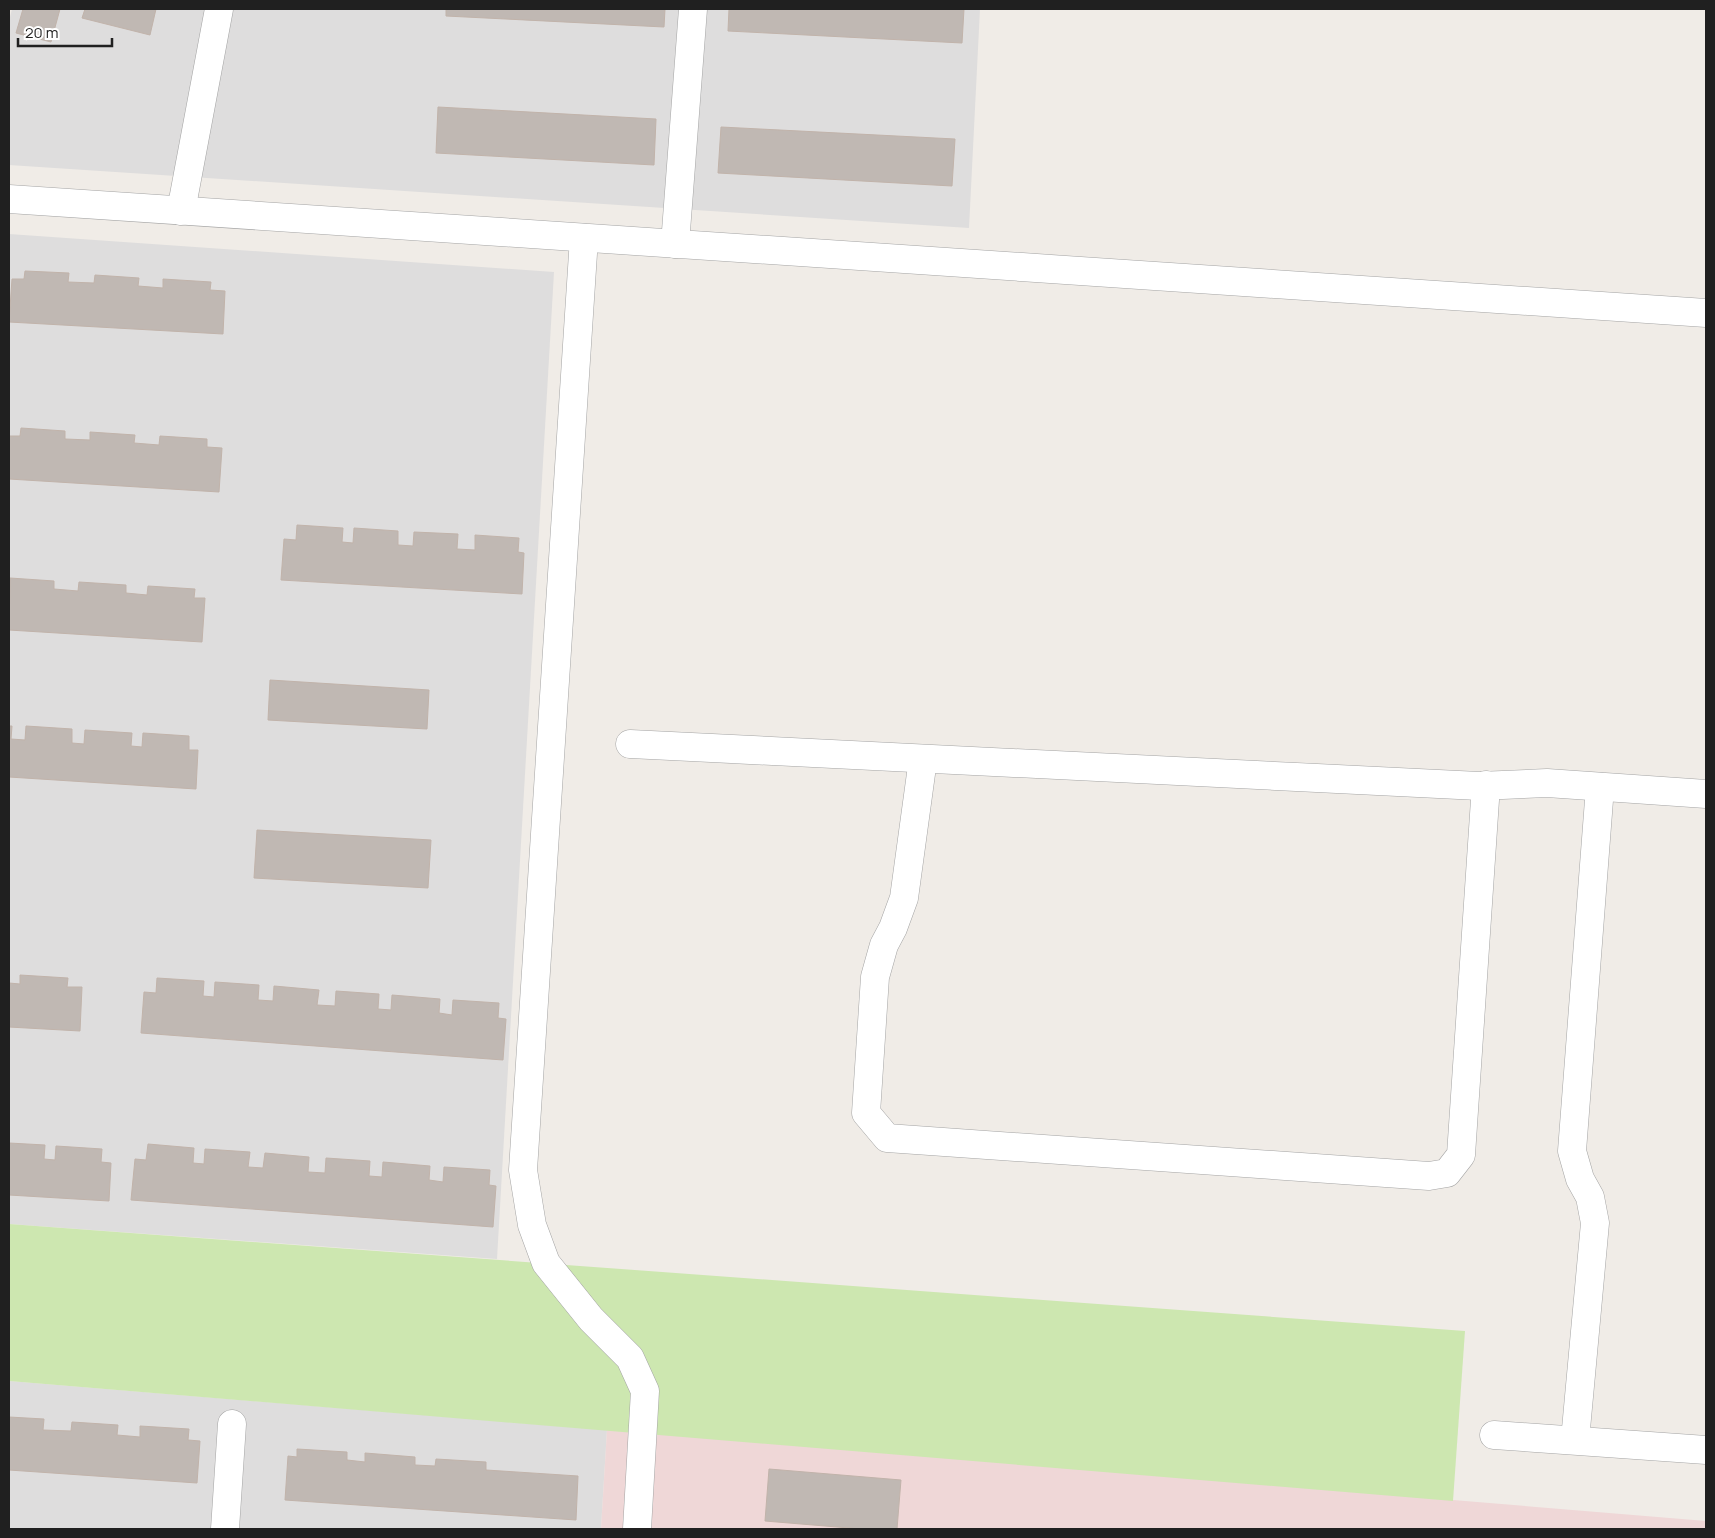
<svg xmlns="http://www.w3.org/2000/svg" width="1715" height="1538" viewBox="0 0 1715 1538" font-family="Manrope,sans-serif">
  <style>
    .residential { fill: #dedddd }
    .commercial { fill: #efd7d7 }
    .grass { fill: #cde7b0 }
    .building { fill: #c0b8b3; stroke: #c1b3aa }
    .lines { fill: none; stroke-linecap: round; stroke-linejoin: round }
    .minor-casing { stroke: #a4a4a4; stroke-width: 29 }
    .minor { stroke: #fff; stroke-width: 28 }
  </style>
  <rect width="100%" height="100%" fill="#f0ece7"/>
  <g class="residential">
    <path d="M 12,9 L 980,9 L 969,228 L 9,165 L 9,21 Z"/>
    <path d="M 9,234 L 554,272 L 497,1259 L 9,1224 Z"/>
    <path d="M 9,1381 L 607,1430 L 601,1529 L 9,1529 Z"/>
  </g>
  <path class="commercial" d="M 607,1430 L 1706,1521 L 1706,1529 L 601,1529 Z"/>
  <path class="grass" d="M 9,1224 L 1465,1331 L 1453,1501 L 9,1381 Z"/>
  <g class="building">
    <path d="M 23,9 L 60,9 L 51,42 L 16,33 Z"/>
    <path d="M 85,9 L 156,9 L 150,35 L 82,18 Z"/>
    <path d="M 446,9 L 665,9 L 664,27 L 446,16 Z"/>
    <path d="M 729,9 L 964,9 L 962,43 L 728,31 Z"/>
    <path d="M 438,107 L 656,119 L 654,165 L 436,153 Z"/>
    <path d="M 721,127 L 955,139 L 952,186 L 718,173 Z"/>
    <path d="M 25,271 L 69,273 L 68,282 L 94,283 L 95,275 L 139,278 L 138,286 L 163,288 L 163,279 L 211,282 L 210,290 L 225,291 L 223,334 L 9,322 L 12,279 L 24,279 Z"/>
    <path d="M 21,428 L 65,431 L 65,439 L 90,440 L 90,432 L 135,435 L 134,443 L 159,445 L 160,436 L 207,439 L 207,447 L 222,448 L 219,492 L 9,479 L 9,436 L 20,436 Z"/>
    <path d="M 297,525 L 343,528 L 342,542 L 353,543 L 354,528 L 398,531 L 398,545 L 413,546 L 414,532 L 458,534 L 457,549 L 475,550 L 475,535 L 519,538 L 518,552 L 524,553 L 522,594 L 281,580 L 284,539 L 296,540 Z"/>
    <path d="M 10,578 L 54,581 L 54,589 L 78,591 L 79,582 L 126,585 L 126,593 L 147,595 L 148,586 L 195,589 L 194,598 L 205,598 L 202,642 L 9,630 Z"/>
    <path d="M 270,680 L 429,690 L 427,729 L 268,720 Z"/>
    <path d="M 9,726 L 12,726 L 11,739 L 25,740 L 26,726 L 72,729 L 72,743 L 84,744 L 85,730 L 132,733 L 131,746 L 142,747 L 143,733 L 189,736 L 189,750 L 198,750 L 196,789 L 9,777 Z"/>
    <path d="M 257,830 L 431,840 L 428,888 L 254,878 Z"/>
    <path d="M 20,975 L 68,978 L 67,987 L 82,987 L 80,1031 L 9,1027 L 9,983 L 20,984 Z"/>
    <path d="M 157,978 L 204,981 L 203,996 L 214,997 L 215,982 L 259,985 L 258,1000 L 273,1001 L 274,986 L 319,990 L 317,1005 L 335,1006 L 336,991 L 379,994 L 378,1009 L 391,1010 L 392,995 L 440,999 L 439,1013 L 452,1015 L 453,1000 L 499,1003 L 498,1018 L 506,1019 L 503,1060 L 141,1033 L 144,992 L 156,993 Z"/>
    <path d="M 9,1143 L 45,1145 L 44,1159 L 55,1160 L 56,1146 L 102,1149 L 101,1162 L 111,1163 L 109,1201 L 9,1195 Z"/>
    <path d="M 148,1144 L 194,1148 L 193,1163 L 204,1164 L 205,1149 L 250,1152 L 248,1167 L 263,1168 L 265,1153 L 309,1157 L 308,1172 L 325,1173 L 326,1158 L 370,1161 L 369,1176 L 382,1177 L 383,1162 L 430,1166 L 429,1180 L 443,1182 L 444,1167 L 490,1170 L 489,1185 L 496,1186 L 493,1227 L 131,1200 L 135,1159 L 146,1160 Z"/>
    <path d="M 9,1417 L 44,1419 L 43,1430 L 71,1431 L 72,1422 L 118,1425 L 117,1435 L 140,1437 L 140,1426 L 189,1429 L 188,1440 L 200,1441 L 197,1483 L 9,1470 Z"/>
    <path d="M 297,1449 L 347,1452 L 347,1460 L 365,1462 L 365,1453 L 415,1457 L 415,1465 L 435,1466 L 436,1459 L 486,1462 L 486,1470 L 578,1476 L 576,1520 L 285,1500 L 288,1456 L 297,1457 Z"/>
    <path d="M 769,1469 L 901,1480 L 897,1529 L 861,1529 L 765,1521 Z"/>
  </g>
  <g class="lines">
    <defs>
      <g id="minor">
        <path d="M 9,199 L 1706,313"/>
        <path d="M 181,211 L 219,9"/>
        <path d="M 584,238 L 523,1170 L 532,1225 L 546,1263 L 591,1319 L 630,1358 L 645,1391 L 637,1529"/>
        <path d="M 675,244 L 693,9"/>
        <path d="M 630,744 L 1479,786 L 1547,783 L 1706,794"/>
        <path d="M 923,759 L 904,898 L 893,928 L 884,945 L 875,977 L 866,1113 L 887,1138 L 1429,1176 L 1447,1173 L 1461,1155 L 1486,785"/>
        <path d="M 1494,1435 L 1706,1450"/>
        <path d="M 1575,1440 L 1595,1223 L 1590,1197 L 1580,1179 L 1572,1151 L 1600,787"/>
        <path d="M 225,1529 L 232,1424"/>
      </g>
    </defs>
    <use href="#minor" class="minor-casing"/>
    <use href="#minor" class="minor"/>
  </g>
  <rect width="1715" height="1538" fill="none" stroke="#202020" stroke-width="20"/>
  <path d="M18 38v8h94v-8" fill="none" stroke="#202020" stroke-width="2.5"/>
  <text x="25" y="38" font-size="15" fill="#202020" stroke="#ffffff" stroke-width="4" paint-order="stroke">20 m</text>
</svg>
